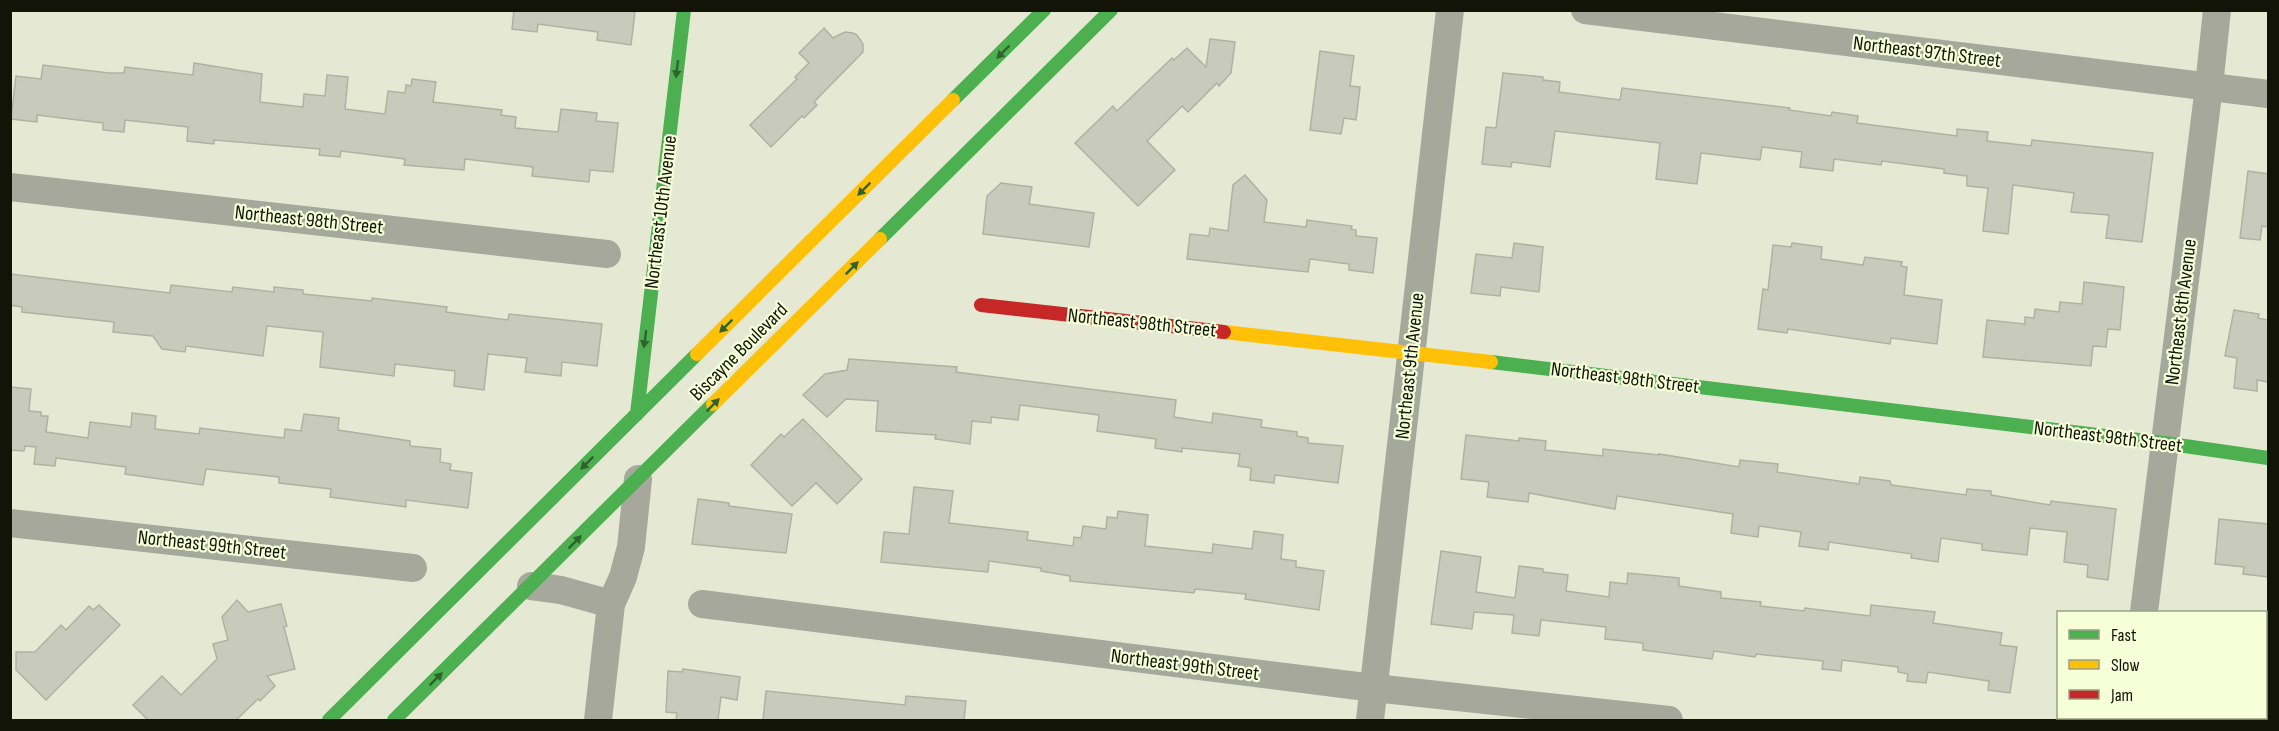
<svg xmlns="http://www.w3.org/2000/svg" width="2279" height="731" viewBox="0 0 2279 731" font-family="'Sofia Sans Condensed',sans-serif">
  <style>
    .building { fill: #c8cbbb; stroke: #afb2a2; stroke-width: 1.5 }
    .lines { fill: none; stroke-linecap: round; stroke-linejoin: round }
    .street { stroke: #a5a89b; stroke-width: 28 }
    .fast { stroke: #4caf50; stroke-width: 14 }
    .slow { stroke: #ffc107; stroke-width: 14 }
    .jam { stroke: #c62828; stroke-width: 14 }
    .oneway { fill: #2f622c }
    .labels { text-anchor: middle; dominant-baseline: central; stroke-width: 4.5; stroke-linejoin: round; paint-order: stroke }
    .street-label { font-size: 20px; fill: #121408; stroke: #f7ffd9 }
  </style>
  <rect width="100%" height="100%" fill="#e5e9d4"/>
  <g class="building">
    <path d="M 514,10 L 623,10 L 635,12 L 631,45 L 597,40 L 598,32 L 538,24 L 537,32 L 512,29 Z"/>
    <path d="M 824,28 L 833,38 L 845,32 L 853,33 L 857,35 L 863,44 L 863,52 L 814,102 L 817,105 L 804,118 L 802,116 L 771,147 L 750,125 L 797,79 L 795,77 L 809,63 L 799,53 Z"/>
    <path d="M 1210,39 L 1235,42 L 1231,73 L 1219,86 L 1217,83 L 1188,112 L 1182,106 L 1147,141 L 1175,170 L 1138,206 L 1075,143 L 1113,106 L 1117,111 L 1172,58 L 1174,60 L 1187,48 L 1206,67 Z"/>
    <path d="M 1320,51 L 1354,56 L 1350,86 L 1360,87 L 1356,120 L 1344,118 L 1341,134 L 1310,130 Z"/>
    <path d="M 194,63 L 262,74 L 260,102 L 303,107 L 304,94 L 325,96 L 327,75 L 348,77 L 345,109 L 385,114 L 388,91 L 405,93 L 406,85 L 411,86 L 412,79 L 436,82 L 433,102 L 502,110 L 501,115 L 516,117 L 515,128 L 558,132 L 561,109 L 597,113 L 596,121 L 618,123 L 613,172 L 590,170 L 589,182 L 532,176 L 533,167 L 465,159 L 464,170 L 404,165 L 405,159 L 341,151 L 340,157 L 319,155 L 320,149 L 214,140 L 214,144 L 187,141 L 188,127 L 125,120 L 124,132 L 103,130 L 103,123 L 37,115 L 37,122 L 11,119 L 16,76 L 41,79 L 43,65 L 109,73 L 124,73 L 125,67 L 193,75 Z"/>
    <path d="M 1503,73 L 1543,77 L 1543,80 L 1560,82 L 1559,92 L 1620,100 L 1622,88 L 1790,108 L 1789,110 L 1831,116 L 1832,112 L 1858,116 L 1857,123 L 1957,136 L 1957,129 L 1988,132 L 1987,141 L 2031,146 L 2032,140 L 2153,153 L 2142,242 L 2106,238 L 2109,215 L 2071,212 L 2074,193 L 2013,185 L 2008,234 L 1983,231 L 1988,188 L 1967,186 L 1967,176 L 1944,173 L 1944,169 L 1882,161 L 1881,165 L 1834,159 L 1833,171 L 1800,167 L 1802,152 L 1762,147 L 1760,160 L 1701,153 L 1697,184 L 1656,179 L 1660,143 L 1555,131 L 1550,167 L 1512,162 L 1511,167 L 1482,164 L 1486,127 L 1496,128 Z"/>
    <path d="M 2248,171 L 2268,174 L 2268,227 L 2262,226 L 2260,240 L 2240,238 Z"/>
    <path d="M 1245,175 L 1267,200 L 1264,222 L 1306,227 L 1307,220 L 1352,226 L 1351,229 L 1356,230 L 1356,236 L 1377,238 L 1373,273 L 1349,270 L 1349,264 L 1310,259 L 1308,272 L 1187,259 L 1190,234 L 1209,236 L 1210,228 L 1228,231 L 1233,185 Z"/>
    <path d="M 1001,183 L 1032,187 L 1029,204 L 1094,213 L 1089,247 L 983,234 L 987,196 Z"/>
    <path d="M 1514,243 L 1543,247 L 1539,292 L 1501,287 L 1500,296 L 1471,293 L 1476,254 L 1512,258 Z"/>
    <path d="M 1792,243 L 1822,247 L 1821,259 L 1863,265 L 1865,257 L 1902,262 L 1901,266 L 1907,267 L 1904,295 L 1942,300 L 1937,344 L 1891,338 L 1890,344 L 1788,329 L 1787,333 L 1758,329 L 1763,289 L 1768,290 L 1773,245 L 1791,247 Z"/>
    <path d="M 10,274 L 170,293 L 171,285 L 232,292 L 233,287 L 274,292 L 274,287 L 303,290 L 303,294 L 372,301 L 372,298 L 447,307 L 446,312 L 508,320 L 509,314 L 602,324 L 597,366 L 562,362 L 561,376 L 525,372 L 527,358 L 488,354 L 484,390 L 454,386 L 455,371 L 395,364 L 394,376 L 320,367 L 323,332 L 267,326 L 263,356 L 186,346 L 185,352 L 162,349 L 153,336 L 113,332 L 114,322 L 22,312 L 22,307 L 10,305 Z"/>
    <path d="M 2084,282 L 2124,287 L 2120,330 L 2108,329 L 2106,347 L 2093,346 L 2091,366 L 1983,357 L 1987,320 L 2025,324 L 2025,317 L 2034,318 L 2035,309 L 2059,312 L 2060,302 L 2082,304 Z"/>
    <path d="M 2234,310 L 2259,314 L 2258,318 L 2268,320 L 2268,382 L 2257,380 L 2257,391 L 2234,388 L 2237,358 L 2225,356 Z"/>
    <path d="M 849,359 L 957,367 L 956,372 L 1176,400 L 1174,417 L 1212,423 L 1213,413 L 1262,420 L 1261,427 L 1297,432 L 1297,436 L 1308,438 L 1308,443 L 1343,446 L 1338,483 L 1275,475 L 1274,483 L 1250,480 L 1251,468 L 1238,466 L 1240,454 L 1182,448 L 1182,452 L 1155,448 L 1156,439 L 1097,431 L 1099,415 L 1020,405 L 1018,420 L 991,417 L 991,423 L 972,421 L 970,444 L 935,439 L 936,435 L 876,431 L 878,401 L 846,399 L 827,417 L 803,395 L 825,374 L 847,370 Z"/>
    <path d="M 10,387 L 31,389 L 29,411 L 41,412 L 41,416 L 48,416 L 46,432 L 88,438 L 90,422 L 131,427 L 132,413 L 156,416 L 155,429 L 199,434 L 200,428 L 284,438 L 285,429 L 301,431 L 304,414 L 339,418 L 338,430 L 410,441 L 410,446 L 441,449 L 440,462 L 451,464 L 450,470 L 472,473 L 468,508 L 406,500 L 406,507 L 330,497 L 331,489 L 279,483 L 279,477 L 206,469 L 203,485 L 125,474 L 126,467 L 56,458 L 55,466 L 34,464 L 36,447 L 25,446 L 24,451 L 10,450 Z"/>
    <path d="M 803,419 L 862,479 L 837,504 L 816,483 L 792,506 L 751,465 L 781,434 L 784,437 Z"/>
    <path d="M 1466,435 L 1519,441 L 1519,438 L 1546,441 L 1545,450 L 1603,456 L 1603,449 L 1659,455 L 1659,454 L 1739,467 L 1740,460 L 1778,464 L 1777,472 L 1859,484 L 1860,477 L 1890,481 L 1891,485 L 1966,495 L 1967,489 L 1991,491 L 1991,495 L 2050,505 L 2051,501 L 2116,509 L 2108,580 L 2087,577 L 2088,565 L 2064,562 L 2067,532 L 2030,528 L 2027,555 L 1982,550 L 1982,544 L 1941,538 L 1938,562 L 1911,558 L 1912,554 L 1829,542 L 1828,550 L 1799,546 L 1801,532 L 1759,526 L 1758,537 L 1731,533 L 1733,514 L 1617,496 L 1615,509 L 1529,493 L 1528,502 L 1487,497 L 1489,482 L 1461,479 Z"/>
    <path d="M 914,487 L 953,491 L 949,523 L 1028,532 L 1027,540 L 1073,546 L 1074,537 L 1081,538 L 1083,526 L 1106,529 L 1107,517 L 1117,518 L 1118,511 L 1148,515 L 1145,546 L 1212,553 L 1213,544 L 1252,549 L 1254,531 L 1283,535 L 1281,559 L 1296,561 L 1296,567 L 1324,571 L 1319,610 L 1245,599 L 1246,594 L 1195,589 L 1194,593 L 1070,581 L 1070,576 L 1041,571 L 1041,568 L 989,561 L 988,572 L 881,562 L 884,532 L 909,534 Z"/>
    <path d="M 698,499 L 729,503 L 729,506 L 792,514 L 786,553 L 692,544 Z"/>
    <path d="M 2219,519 L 2268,524 L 2268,577 L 2243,574 L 2244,567 L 2215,564 Z"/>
    <path d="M 1441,551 L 1481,557 L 1476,592 L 1515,598 L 1519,566 L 1543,569 L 1543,572 L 1568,575 L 1566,591 L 1609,597 L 1610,582 L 1627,584 L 1628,573 L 1679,578 L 1679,586 L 1721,592 L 1721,598 L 1761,602 L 1760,606 L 1804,611 L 1805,608 L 1870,616 L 1871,605 L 1935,612 L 1933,623 L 2002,633 L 2000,645 L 2017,647 L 2010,693 L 1988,690 L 1989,681 L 1928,672 L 1926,683 L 1907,681 L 1908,674 L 1898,672 L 1898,667 L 1842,660 L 1841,671 L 1822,669 L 1823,661 L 1756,654 L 1755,657 L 1714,651 L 1712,659 L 1643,650 L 1643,643 L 1605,639 L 1606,627 L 1541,620 L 1539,636 L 1512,633 L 1514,615 L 1474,612 L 1472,629 L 1431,624 Z"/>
    <path d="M 237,600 L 248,612 L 281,604 L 287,626 L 284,627 L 295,669 L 267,676 L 275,686 L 260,701 L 258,699 L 236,720 L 148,720 L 133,705 L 162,676 L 181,695 L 217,659 L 213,644 L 228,640 L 222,617 Z"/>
    <path d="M 99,605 L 120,625 L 46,700 L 16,670 L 16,652 L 35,652 L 61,625 L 66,630 L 89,606 L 93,610 Z"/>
    <path d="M 683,669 L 740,677 L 737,700 L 721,697 L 718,720 L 676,720 L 677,713 L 666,712 L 668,671 L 682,672 Z"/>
    <path d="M 766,691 L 905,705 L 906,696 L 966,701 L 964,720 L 763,720 Z"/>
  </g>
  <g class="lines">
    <g class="street">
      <path d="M 1585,10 L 2268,94"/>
      <path d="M 10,187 L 607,254"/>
      <path d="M 10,523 L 413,568"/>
      <path d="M 531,586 L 561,590 L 611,604"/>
      <path d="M 702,604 L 1374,688 L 1669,720"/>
      <path d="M 2144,612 L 2209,86 L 2217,10"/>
      <path d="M 598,720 L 611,604 L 623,577 L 631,547 L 638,479"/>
      <path d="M 1370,720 L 1450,10"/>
      <path d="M 2132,720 L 2132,718"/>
    </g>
    <g class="fast">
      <path d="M 953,100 L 1044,10"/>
      <path d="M 880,239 L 1111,10"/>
      <path d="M 1491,362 L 2164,443 L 2268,458"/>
      <path d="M 637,414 L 684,10"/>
      <path d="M 329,720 L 697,354"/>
      <path d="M 394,720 L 713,404"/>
    </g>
    <g class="slow">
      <path d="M 1224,332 L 1491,362"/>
      <path d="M 697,354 L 953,100"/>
      <path d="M 713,404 L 880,239"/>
    </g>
    <path class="jam" d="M 981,305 L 1224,332"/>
  </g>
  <defs><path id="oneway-solid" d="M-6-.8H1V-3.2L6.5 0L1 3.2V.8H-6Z" transform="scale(1.5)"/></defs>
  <g class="oneway">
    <use href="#oneway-solid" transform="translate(1003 52) rotate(135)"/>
    <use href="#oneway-solid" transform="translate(677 69) rotate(97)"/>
    <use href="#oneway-solid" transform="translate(864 189) rotate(135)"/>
    <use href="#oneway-solid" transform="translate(852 268) rotate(-45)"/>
    <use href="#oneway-solid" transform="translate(726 326) rotate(135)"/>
    <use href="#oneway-solid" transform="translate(645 339) rotate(98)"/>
    <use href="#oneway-solid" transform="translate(713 405) rotate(-45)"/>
    <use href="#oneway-solid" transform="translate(587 463) rotate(135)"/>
    <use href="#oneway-solid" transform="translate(575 542) rotate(-45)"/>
    <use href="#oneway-solid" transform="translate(436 679) rotate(-45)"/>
  </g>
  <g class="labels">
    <g class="street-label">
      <text transform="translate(1927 52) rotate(7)">Northeast 97th Street</text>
      <text transform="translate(661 212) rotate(-83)">Northeast 10th Avenue</text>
      <text transform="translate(309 220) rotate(6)">Northeast 98th Street</text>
      <text transform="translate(2181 312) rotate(-83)">Northeast 8th Avenue</text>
      <text transform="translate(1142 323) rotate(6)">Northeast 98th Street</text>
      <text transform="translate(739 352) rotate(-45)">Biscayne Boulevard</text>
      <text transform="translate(1410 366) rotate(-84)">Northeast 9th Avenue</text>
      <text transform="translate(1625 378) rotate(7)">Northeast 98th Street</text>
      <text transform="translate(2108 437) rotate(7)">Northeast 98th Street</text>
      <text transform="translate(212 545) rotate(6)">Northeast 99th Street</text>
      <text transform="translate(1185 665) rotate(7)">Northeast 99th Street</text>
    </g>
  </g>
  <rect width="2279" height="731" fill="none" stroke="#121408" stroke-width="24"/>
  <rect x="2057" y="611" width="210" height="108" fill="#f7ffd9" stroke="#9ba185" stroke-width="1.5"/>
  <rect x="2069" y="630" width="30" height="9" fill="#4caf50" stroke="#9ba185" stroke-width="1.5"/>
  <text x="2111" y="641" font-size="18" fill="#121408">Fast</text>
  <rect x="2069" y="660" width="30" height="9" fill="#ffc107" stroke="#9ba185" stroke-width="1.5"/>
  <text x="2111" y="671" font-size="18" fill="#121408">Slow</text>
  <rect x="2069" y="690" width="30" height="9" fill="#c62828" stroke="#9ba185" stroke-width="1.5"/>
  <text x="2111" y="701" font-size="18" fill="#121408">Jam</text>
</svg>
